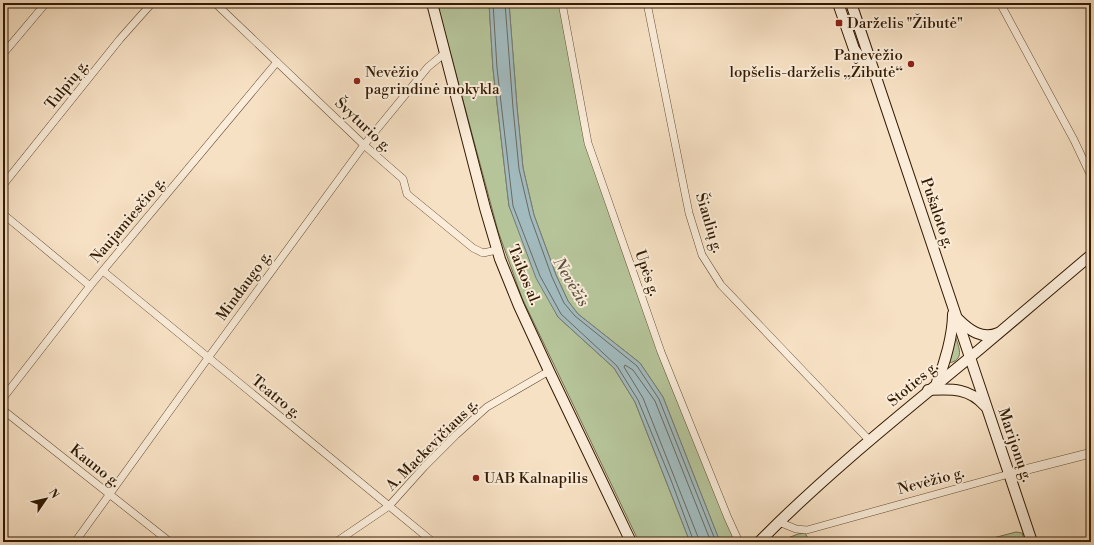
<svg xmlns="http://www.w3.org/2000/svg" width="1094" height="545" viewBox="0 0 1094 545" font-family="'Libre Bodoni',serif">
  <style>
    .green { fill: #b6c49a; stroke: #746f4e }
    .water { fill: #a2bbbf; stroke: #767b73 }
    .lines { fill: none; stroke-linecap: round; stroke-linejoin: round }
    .shore { stroke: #6a6a60; stroke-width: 1 }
    .minor-casing { stroke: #644c32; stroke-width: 8 }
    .tertiary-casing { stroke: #644c32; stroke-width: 10 }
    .secondary-casing { stroke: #331a02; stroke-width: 12 }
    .minor { stroke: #faecd9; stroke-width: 7 }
    .tertiary { stroke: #faecd9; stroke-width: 9 }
    .secondary { stroke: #faecd9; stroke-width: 10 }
    .poi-dot { fill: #8f2418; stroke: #faecd9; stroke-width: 1.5 }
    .labels { text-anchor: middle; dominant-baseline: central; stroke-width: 4; stroke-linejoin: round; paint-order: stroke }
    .poi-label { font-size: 15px; fill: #331a02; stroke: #faecd9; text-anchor: start }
    .street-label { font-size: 15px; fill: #331a02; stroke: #faecd9 }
    .water-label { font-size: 16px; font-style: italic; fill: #5a5244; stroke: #faecd9 }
  </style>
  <rect width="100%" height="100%" fill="#f7e1c4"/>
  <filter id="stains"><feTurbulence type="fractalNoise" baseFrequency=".005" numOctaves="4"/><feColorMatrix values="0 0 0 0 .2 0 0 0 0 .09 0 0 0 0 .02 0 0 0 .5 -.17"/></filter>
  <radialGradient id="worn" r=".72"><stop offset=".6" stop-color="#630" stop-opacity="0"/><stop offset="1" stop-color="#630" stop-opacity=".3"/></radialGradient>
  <g class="green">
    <path d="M 437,3 L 489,3 L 493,69 L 509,206 L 558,317 L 614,368 L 635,402 L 690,542 L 639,542 L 522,298 L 498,231 Z"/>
    <path d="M 509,3 L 562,3 L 588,143 L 661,352 L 735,542 L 720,542 L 663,397 L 640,363 L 578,314 L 568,301 L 556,275 L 534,215 L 523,168 L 517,107 Z"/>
    <path d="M 955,336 C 959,347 965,360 949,363 Z"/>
    <path d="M 1016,532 L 1022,533 L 1025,542 L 978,542 Z"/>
    <path d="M 805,533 L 810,542 L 778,542 L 798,534 Z"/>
  </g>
  <path class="water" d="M 489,3 L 509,3 L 517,107 L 523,168 L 534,215 L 556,275 L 568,301 L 578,314 L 640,363 L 663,397 L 720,542 L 690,542 L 635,402 L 614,368 L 558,317 L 536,278 L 509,206 L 493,69 Z"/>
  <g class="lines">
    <g class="shore">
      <path d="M 493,3 L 497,68 L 513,206 L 540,276 L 561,314 L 617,366 L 638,400 L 671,480 L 694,542"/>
      <path d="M 505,3 L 513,108 L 519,169 L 530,216 L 552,277 L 564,303 L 575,316 L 637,366 L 659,399 L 716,542"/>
      <path d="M 699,542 L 698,537 L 643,398 L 624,367 L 625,365 L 633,370 L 655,401 L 711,542"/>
    </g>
    <defs>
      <g id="minor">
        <path d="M 215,3 L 364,145 L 403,179 L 407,194 L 473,248 L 483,253 L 497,250"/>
        <path d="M 562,3 L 588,143 L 661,352 L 728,518 L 739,542"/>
        <path d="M 647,3 L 689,213 L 702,255 L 721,285 L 869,440"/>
        <path d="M 1000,3 L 1074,140 L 1091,176"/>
        <path d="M 3,54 L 46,3"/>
        <path d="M 3,185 L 120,39 L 152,3"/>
        <path d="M 3,214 L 90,286"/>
        <path d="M 103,271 L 433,542"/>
        <path d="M 3,398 L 90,286 L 277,62"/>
        <path d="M 3,410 L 170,542"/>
        <path d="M 779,522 L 796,529 L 807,530 L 1009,474"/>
        <path d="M 75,542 L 208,358 L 364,145 L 428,67 L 445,53"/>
        <path d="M 336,542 L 389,506 L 424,467 L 456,435 L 487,407 L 549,371"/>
      </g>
      <path id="tertiary" d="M 1009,474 L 1091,453"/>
      <g id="secondary">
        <path d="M 432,3 L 485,208 L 500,259 L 519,306 L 549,371 L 631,542"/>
        <path d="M 838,3 L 854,49 L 871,72"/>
        <path d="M 851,3 L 1032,542"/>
        <path d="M 958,319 C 969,330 982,340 998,333"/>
        <path d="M 937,382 C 945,363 953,334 953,314"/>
        <path d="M 928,390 C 950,389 969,387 985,406"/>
        <path d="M 759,542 C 829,471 904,412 980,349 C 1017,318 1054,286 1091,255"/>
      </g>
    </defs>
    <use href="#minor" class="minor-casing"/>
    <use href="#tertiary" class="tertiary-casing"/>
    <use href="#secondary" class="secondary-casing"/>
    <use href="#minor" class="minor"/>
    <use href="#tertiary" class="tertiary"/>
    <use href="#secondary" class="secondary"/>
  </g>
  <g class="poi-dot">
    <rect x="835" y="19" width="8" height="8" rx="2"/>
    <circle cx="911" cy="64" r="4"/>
    <circle cx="357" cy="81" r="4"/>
    <circle cx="476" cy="478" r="4"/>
  </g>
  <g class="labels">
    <g class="poi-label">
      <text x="847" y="23">Darželis "Žibutė"</text>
      <text x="903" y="55" text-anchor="end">Panevėžio<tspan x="903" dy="17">lopšelis-darželis „Žibutė“</tspan></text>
      <text x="365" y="72">Nevėžio<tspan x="365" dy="17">pagrindinė mokykla</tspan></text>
      <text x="484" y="478">UAB Kalnapilis</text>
    </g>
    <g class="street-label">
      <text transform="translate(67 85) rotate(-51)">Tulpių g.</text>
      <text transform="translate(363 125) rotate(43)">Švyturio g.</text>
      <text transform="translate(937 213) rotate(71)">Pušaloto g.</text>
      <text transform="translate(128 220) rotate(-50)">Naujamiesčio g.</text>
      <text transform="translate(709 223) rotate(73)">Šiaulių g.</text>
      <text transform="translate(647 273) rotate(71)">Upės g.</text>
      <text transform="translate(524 275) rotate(68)">Taikos al.</text>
      <text transform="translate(244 286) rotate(-54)">Mindaugo g.</text>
      <text transform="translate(913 384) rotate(-40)">Stoties g.</text>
      <text transform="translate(276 397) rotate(39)">Teatro g.</text>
      <text transform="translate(432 445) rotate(-45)">A. Mackevičiaus g.</text>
      <text transform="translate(1015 445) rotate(71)">Marijonų g.</text>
      <text transform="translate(95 466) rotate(38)">Kauno g.</text>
      <text transform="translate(931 481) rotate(-15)">Nevėžio g.</text>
    </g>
    <g class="water-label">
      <text transform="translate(571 282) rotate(59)">Nevėžis</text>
    </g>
  </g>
  <rect width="1094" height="545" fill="none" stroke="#f7e1c4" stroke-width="16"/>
  <rect x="4" y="4" width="1086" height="537" fill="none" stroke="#331a02" stroke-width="2"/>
  <rect x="8" y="8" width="1078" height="529" fill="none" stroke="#331a02"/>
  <g transform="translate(46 499) rotate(56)" stroke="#faecd9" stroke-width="3" paint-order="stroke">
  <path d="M0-3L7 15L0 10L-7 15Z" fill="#331a02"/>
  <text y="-6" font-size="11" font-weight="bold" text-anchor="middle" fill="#331a02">N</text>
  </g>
  <rect width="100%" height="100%" filter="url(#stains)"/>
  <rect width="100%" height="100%" fill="url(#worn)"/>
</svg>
